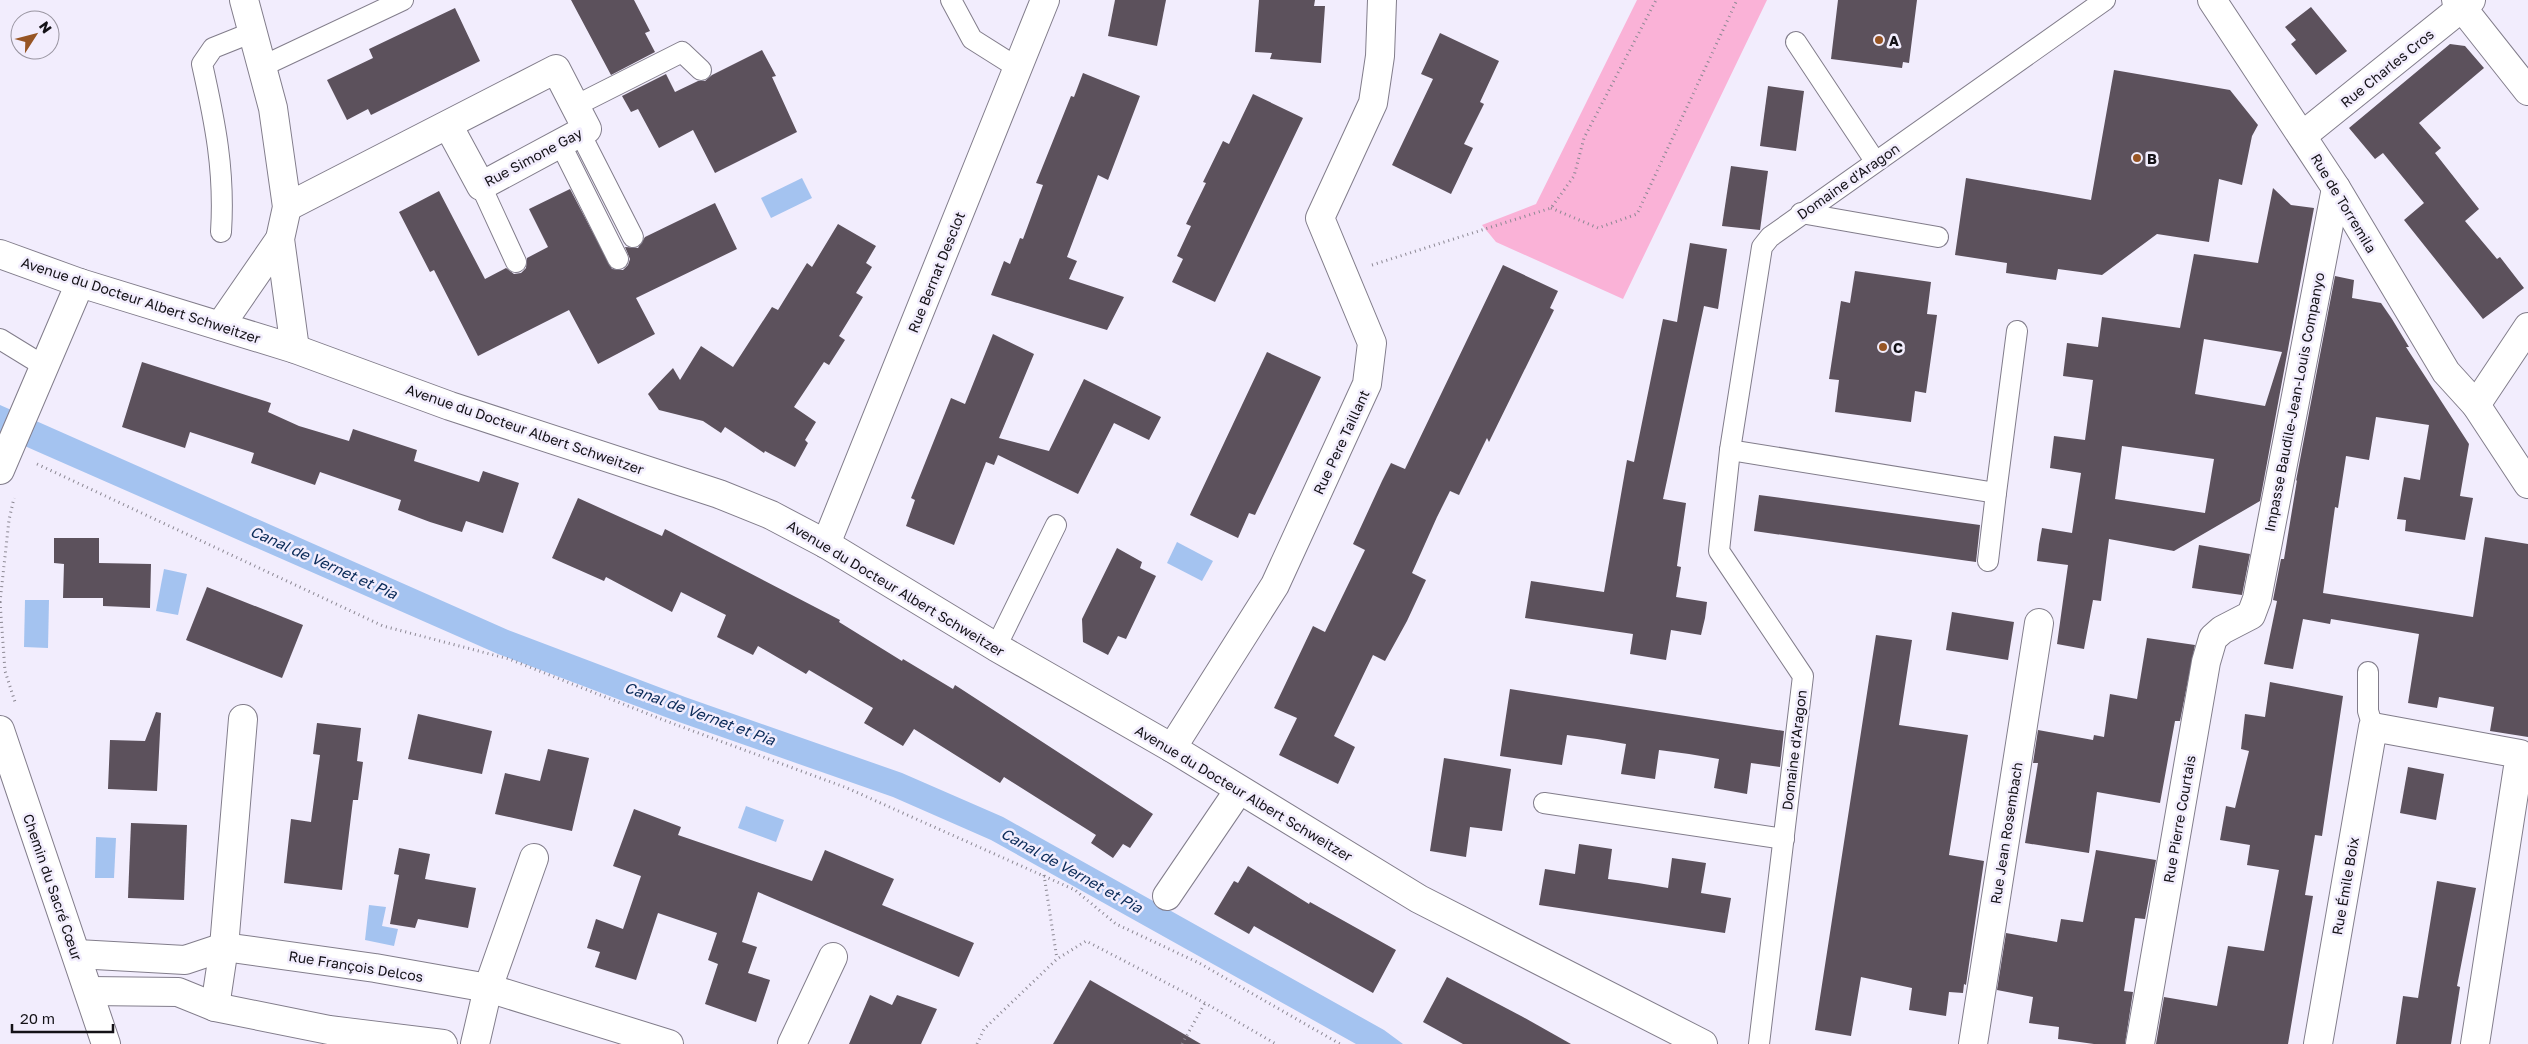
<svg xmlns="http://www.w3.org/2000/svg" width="2528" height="1044" viewBox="0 0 2528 1044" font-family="'Golos Text',sans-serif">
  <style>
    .green { fill: #fab2d7 }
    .water { fill: #a4c3f0 }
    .building { fill: #5c515c; fill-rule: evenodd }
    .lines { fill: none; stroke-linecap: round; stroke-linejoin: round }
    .lane-casing { stroke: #827d8b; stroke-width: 22 }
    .street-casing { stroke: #827d8b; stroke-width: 30 }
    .path { stroke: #8c8893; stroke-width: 3; stroke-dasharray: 1 4; stroke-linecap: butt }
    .lane { stroke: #fff; stroke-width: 20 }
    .street { stroke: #fff; stroke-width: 28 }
    .poi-dot { fill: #975524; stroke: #f2edfd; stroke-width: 2 }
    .labels { text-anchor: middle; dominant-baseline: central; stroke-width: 5; stroke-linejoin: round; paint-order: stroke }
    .poi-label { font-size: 14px; font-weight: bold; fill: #141217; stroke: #f2edfd; text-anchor: start }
    .street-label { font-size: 14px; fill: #141217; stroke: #f2edfd }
    .water-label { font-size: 15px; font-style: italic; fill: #092a58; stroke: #f2edfd }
  </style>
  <rect width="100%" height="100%" fill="#f2edfd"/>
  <path class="green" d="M 1637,0 L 1767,0 L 1623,299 L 1496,242 L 1482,225 L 1536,204 Z"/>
  <g class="water">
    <path d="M 802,178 L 812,198 L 771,218 L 761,198 Z"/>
    <path d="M 0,405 L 508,630 L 685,697 L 902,773 L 1003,817 L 1384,1030 L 1403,1044 L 1356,1044 L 991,840 L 893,797 L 676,721 L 498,654 L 36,451 L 0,435 Z"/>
    <path d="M 1177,542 L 1213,561 L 1202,581 L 1167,563 Z"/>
    <path d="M 164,569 L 187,574 L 178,615 L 156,611 Z"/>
    <path d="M 25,600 L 49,600 L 48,648 L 24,647 Z"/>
    <path d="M 746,806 L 784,820 L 776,842 L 738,828 Z"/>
    <path d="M 96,837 L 116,838 L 114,878 L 95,878 Z"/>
    <path d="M 369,905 L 386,907 L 382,926 L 398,929 L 394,946 L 365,940 Z"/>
  </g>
  <g class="building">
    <path d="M 571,0 L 634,0 L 650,31 L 645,33 L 655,52 L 611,75 Z"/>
    <path d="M 1115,0 L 1166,0 L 1157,46 L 1108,36 Z"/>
    <path d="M 1259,0 L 1315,0 L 1314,6 L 1325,6 L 1321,63 L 1270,59 L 1272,53 L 1255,52 Z"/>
    <path d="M 1838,0 L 1917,0 L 1909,63 L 1903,62 L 1902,68 L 1831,59 Z"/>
    <path d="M 2311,7 L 2347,51 L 2316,75 L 2291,44 L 2296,40 L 2285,27 Z"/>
    <path d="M 455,8 L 480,61 L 371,115 L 368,109 L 347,120 L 327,80 L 373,58 L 369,49 Z"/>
    <path d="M 1440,33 L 1499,61 L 1480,102 L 1484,104 L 1464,144 L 1473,148 L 1451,194 L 1392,165 L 1433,79 L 1421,74 Z"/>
    <path d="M 2450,44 L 2465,46 L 2484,68 L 2419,123 L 2441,148 L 2435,153 L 2479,209 L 2465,221 L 2497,259 L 2500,257 L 2524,288 L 2483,319 L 2404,220 L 2424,203 L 2383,153 L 2375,159 L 2349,128 Z"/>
    <path d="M 762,50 L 776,76 L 772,77 L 797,132 L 715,173 L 693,130 L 659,148 L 638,109 L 631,112 L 622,96 L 666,74 L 675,92 L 698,81 L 705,81 L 712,75 Z"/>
    <path d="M 2114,70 L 2230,90 L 2258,125 L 2252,136 L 2242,185 L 2219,179 L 2209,242 L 2157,234 L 2102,275 L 2058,269 L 2056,280 L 2006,273 L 2007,263 L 1955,255 L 1966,178 L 2091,200 Z"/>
    <path d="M 1083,73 L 1140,96 L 1108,180 L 1098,175 L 1067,257 L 1077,261 L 1069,279 L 1124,297 L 1107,330 L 991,295 L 1004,261 L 1010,264 L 1020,238 L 1023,239 L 1043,185 L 1036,183 L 1071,96 L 1074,97 Z"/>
    <path d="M 1768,86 L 1804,91 L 1796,151 L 1760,146 Z"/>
    <path d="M 1253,94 L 1303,118 L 1215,302 L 1172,282 L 1183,259 L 1177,256 L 1191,226 L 1186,224 L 1206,183 L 1203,182 L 1223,141 L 1229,144 Z"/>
    <path d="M 1731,166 L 1768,171 L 1760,230 L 1722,226 Z"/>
    <path d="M 2273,188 L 2291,205 L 2314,208 L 2260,501 L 2174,551 L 2109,539 L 2101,601 L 2093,600 L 2084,649 L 2057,644 L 2068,565 L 2037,561 L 2039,544 L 2042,528 L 2072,533 L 2081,473 L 2050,468 L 2054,436 L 2085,440 L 2093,380 L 2063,376 L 2067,343 L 2098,347 L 2102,317 L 2180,328 L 2194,254 L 2258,263 ZM 2204,339 L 2282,352 L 2265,406 L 2195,394 ZM 2122,446 L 2214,459 L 2205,513 L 2115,499 Z"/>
    <path d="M 570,189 L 612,269 L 623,270 L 628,265 L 630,259 L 625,247 L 638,248 L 645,237 L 715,203 L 737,249 L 636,298 L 655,334 L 598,364 L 569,310 L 478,356 L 434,270 L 430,272 L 399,212 L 439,191 L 485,279 L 506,268 L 514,274 L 521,273 L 526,268 L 527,258 L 548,247 L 529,209 Z"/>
    <path d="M 838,224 L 876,246 L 866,263 L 872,267 L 856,293 L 863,297 L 839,336 L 845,340 L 829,365 L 824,362 L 794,407 L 816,422 L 805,440 L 808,443 L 795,467 L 765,451 L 764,453 L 725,427 L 721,433 L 703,421 L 659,410 L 648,394 L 673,368 L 680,380 L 701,346 L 733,367 L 772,307 L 778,310 L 807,263 L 812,267 Z"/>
    <path d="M 1690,243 L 1727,249 L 1718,309 L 1704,306 L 1663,499 L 1686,503 L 1677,566 L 1681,567 L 1676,597 L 1707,602 L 1705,618 L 1701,635 L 1671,630 L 1666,660 L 1630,654 L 1633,634 L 1525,618 L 1531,581 L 1604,592 L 1627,460 L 1634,462 L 1663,319 L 1677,322 Z"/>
    <path d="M 1503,265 L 1558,291 L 1550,308 L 1554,310 L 1489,442 L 1487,438 L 1459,495 L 1450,491 L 1437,517 L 1412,573 L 1426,580 L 1407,621 L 1385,661 L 1373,655 L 1334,736 L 1355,747 L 1338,784 L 1279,755 L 1297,718 L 1274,708 L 1313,626 L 1325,632 L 1365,550 L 1353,544 L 1382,481 L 1391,463 L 1405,469 Z"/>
    <path d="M 1855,271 L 1931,282 L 1927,314 L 1937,315 L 1926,393 L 1915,391 L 1911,422 L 1835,412 L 1839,380 L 1829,379 L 1841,301 L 1850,303 Z"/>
    <path d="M 2335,276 L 2354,280 L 2352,298 L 2381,303 L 2392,319 L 2409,347 L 2406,347 L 2469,444 L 2460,496 L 2473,498 L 2465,540 L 2405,531 L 2406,520 L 2397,519 L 2404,477 L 2420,480 L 2429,425 L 2376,417 L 2369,460 L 2346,456 L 2338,508 L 2335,507 L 2323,593 L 2473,617 L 2485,537 L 2528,544 L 2528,737 L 2490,731 L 2494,707 L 2439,697 L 2437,708 L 2408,703 L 2419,634 L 2331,619 L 2330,624 L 2303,619 L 2293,669 L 2264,664 L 2277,601 L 2273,600 L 2281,559 L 2284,559 L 2297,480 L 2296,481 Z"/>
    <path d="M 993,334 L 1034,354 L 999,438 L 1049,451 L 1084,379 L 1161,417 L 1149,440 L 1114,423 L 1078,494 L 998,455 L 994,465 L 986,462 L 954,545 L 906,526 L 915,500 L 911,498 L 951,398 L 965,404 Z"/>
    <path d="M 1267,352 L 1321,377 L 1255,515 L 1249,513 L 1238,538 L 1190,515 Z"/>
    <path d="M 142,362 L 271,403 L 268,412 L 299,426 L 349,441 L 353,429 L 417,450 L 414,461 L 479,482 L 483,471 L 519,483 L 503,533 L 466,521 L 462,532 L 430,522 L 398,510 L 401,500 L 320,472 L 315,485 L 251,463 L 254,453 L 190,432 L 185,448 L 122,427 Z"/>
    <path d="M 1759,495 L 1980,525 L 1976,562 L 1754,531 Z"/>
    <path d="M 578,498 L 662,536 L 665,529 L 840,620 L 839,622 L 902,661 L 903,659 L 953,689 L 955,685 L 1153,814 L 1130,848 L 1123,844 L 1113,858 L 1091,843 L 1096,835 L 1004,777 L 1000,783 L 914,729 L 903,746 L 864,723 L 873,708 L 809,670 L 806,674 L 758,646 L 753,655 L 717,637 L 726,615 L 681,592 L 672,612 L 606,577 L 604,581 L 552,558 Z"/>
    <path d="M 54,538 L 99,538 L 99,563 L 151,564 L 150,608 L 103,606 L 103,598 L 63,598 L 64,564 L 54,563 Z"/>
    <path d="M 2199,545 L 2250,554 L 2242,595 L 2192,588 Z"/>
    <path d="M 1117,548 L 1142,562 L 1140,568 L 1156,576 L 1126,639 L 1118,636 L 1108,655 L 1083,642 L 1082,619 Z"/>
    <path d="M 207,587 L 303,625 L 282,678 L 186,640 Z"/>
    <path d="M 1952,612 L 2014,622 L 2008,660 L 1946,650 Z"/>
    <path d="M 1876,635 L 1912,640 L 1899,725 L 1968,735 L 1949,855 L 1984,861 L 1966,985 L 1964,984 L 1963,993 L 1949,992 L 1946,1016 L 1909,1010 L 1912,988 L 1861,977 L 1851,1036 L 1815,1030 Z"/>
    <path d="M 2147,638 L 2195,645 L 2180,721 L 2175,721 L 2160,803 L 2097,792 L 2089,853 L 2025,843 L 2038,763 L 2033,763 L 2038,730 L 2093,740 L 2094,735 L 2104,737 L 2110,694 L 2137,699 Z"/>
    <path d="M 2270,682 L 2343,696 L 2322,836 L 2315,835 L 2305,895 L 2313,896 L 2288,1044 L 2156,1044 L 2164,997 L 2217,1006 L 2228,946 L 2264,951 L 2279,870 L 2247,865 L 2250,845 L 2220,840 L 2226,806 L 2235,808 L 2249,751 L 2241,749 L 2245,714 L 2265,717 Z"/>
    <path d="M 1510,689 L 1784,731 L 1780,767 L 1751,763 L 1747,794 L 1714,788 L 1719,759 L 1689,754 L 1659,750 L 1655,779 L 1621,774 L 1626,744 L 1597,739 L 1567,735 L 1562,765 L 1500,756 Z"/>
    <path d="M 156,712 L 161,713 L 157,791 L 108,789 L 110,740 L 145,741 Z"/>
    <path d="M 418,714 L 492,731 L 482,774 L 408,759 Z"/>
    <path d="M 317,723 L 361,728 L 357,761 L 363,762 L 358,800 L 353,800 L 342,890 L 284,883 L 291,819 L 311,822 L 320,755 L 313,754 Z"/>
    <path d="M 548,749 L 589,758 L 572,831 L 495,814 L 505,773 L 540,781 Z"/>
    <path d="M 1444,758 L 1511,769 L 1502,831 L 1470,827 L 1466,857 L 1430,851 Z"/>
    <path d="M 2408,767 L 2444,774 L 2436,820 L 2400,813 Z"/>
    <path d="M 634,809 L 681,827 L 678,835 L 812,881 L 825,850 L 894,879 L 882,905 L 974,943 L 959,977 L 758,892 L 742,942 L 757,947 L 748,973 L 770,980 L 756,1022 L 705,1004 L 718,964 L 708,960 L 717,933 L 658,913 L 636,980 L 595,967 L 600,952 L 587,948 L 596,919 L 623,929 L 641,876 L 613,866 Z"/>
    <path d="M 131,823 L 187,825 L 184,900 L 128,898 Z"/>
    <path d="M 1579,844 L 1612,849 L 1608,879 L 1638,883 L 1668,888 L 1672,858 L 1706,863 L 1701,893 L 1731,898 L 1725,933 L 1539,905 L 1545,869 L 1575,874 Z"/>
    <path d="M 399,848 L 430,854 L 425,879 L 476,888 L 468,928 L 418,919 L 415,928 L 390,924 L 399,875 L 394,874 Z"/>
    <path d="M 2096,850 L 2156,860 L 2145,919 L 2135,918 L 2124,991 L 2133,992 L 2125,1044 L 2094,1044 L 2058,1039 L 2059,1027 L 2029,1023 L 2033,997 L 1997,990 L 2006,933 L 2057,942 L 2061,919 L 2083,922 Z"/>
    <path d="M 1248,866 L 1309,904 L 1310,902 L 1396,950 L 1373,993 L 1254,926 L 1249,934 L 1214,914 L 1234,881 L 1238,883 Z"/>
    <path d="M 2437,881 L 2476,888 L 2457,986 L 2460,987 L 2451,1044 L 2396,1044 L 2403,996 L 2418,998 Z"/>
    <path d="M 1447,977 L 1523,1017 L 1571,1044 L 1463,1044 L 1423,1022 Z"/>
    <path d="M 1090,980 L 1158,1019 L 1201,1044 L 1053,1044 Z"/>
    <path d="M 870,995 L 892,1005 L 897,995 L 937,1009 L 921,1044 L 849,1044 Z"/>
  </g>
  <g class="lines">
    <defs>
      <g id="lane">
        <path d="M 951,0 L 972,39 L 1018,68"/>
        <path d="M 1796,42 L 1875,161"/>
        <path d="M 263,66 L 403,0"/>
        <path d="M 575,106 L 682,52 L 701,70"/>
        <path d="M 580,133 L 633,237"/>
        <path d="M 560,143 L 618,259"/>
        <path d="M 481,186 L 516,262"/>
        <path d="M 1801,213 L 1938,237"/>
        <path d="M 221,232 C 225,171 215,122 202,64 L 213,48 L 253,32"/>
        <path d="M 2017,331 L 1996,493 L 1730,450 L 1762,247 L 1770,237 L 2105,0"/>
        <path d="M 0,339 L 44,366"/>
        <path d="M 1730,450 L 1719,551 L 1803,676 L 1759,1044"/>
        <path d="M 1988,561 L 1996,493"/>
        <path d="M 996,647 L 1056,525"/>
        <path d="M 2368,672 L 2368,711 L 2373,727"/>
        <path d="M 1544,803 L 1784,839"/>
      </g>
      <g id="street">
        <path d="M 244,0 L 273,108 L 287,207 L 280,239 L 295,349"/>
        <path d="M 2212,0 L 2336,188 L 2446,372 L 2476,405 L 2528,484"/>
        <path d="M 2456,0 L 2528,91"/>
        <path d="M 2302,136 L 2471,0"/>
        <path d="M 287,207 L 556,69 L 587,129 L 481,186 L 448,125"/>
        <path d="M 0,254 L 80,283 L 295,349 L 450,406 L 719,494 L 771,515 L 826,544 L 996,647 L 1172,748 L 1419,899 L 1703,1044"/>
        <path d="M 220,326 L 280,239"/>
        <path d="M 2476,405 L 2528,327"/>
        <path d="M 0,470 L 80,283"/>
        <path d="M 826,544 L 1045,0"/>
        <path d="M 0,730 L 106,1044"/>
        <path d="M 1172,748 L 1275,585 L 1367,384 L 1372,343 L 1320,218 L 1373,103 L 1380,56 L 1382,0"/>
        <path d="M 1167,896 L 1239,790"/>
        <path d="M 77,954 L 185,960 L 224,947 L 375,968 L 488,988 L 669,1044"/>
        <path d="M 89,991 L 178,992 L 215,1007 L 329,1030 L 443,1044"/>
        <path d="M 215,1007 L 224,947 L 243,719"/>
        <path d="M 475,1044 L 488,988 L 534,858"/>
        <path d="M 792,1044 L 833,957"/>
        <path d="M 1973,1044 L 2039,623"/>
        <path d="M 2140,1044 L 2206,662 L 2213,638 L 2222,630 L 2251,615 L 2257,599 L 2336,188"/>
        <path d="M 2318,1044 L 2373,727 L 2520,754 L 2475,1044"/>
      </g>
    </defs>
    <use href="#lane" class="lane-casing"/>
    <use href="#street" class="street-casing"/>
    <g class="path">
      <path d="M 1551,208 L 1598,228 L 1637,214 L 1737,0"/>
      <path d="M 1372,265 L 1551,208 L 1574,176 L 1584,138 L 1656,0"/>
      <path d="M 37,464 L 383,626 L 509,659 L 666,721 L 847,788 L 1075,890 L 1116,924 L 1199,963 L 1340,1044"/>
      <path d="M 0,602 L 5,671 L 15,702"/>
      <path d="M 0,602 L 9,520 L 14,498"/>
      <path d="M 1044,875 L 1057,959"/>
      <path d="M 977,1044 L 984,1029 L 1057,959 L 1086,941 L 1205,1003 L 1276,1044"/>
      <path d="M 1182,1044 L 1205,1003"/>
    </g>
    <use href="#lane" class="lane"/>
    <use href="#street" class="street"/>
  </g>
  <g class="poi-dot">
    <circle cx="1879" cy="40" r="5"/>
    <circle cx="2137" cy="158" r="5"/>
    <circle cx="1883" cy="347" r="5"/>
  </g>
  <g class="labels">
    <g class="poi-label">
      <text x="1889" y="40">A</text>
      <text x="2147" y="158">B</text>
      <text x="1893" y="347">C</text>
    </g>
    <g class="street-label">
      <text transform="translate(2387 68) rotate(-39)">Rue Charles Cros</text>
      <text transform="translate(533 157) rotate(-28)">Rue Simone Gay</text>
      <text transform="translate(1848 181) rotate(-35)">Domaine d'Aragon</text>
      <text transform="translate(2344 203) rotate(59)">Rue de Torremila</text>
      <text transform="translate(936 272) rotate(-68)">Rue Bernat Desclot</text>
      <text transform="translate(141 300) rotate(18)">Avenue du Docteur Albert Schweitzer</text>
      <text transform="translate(2294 402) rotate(-79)">Impasse Baudile-Jean-Louis Companyo</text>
      <text transform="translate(525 429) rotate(19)">Avenue du Docteur Albert Schweitzer</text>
      <text transform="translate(1341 442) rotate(-65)">Rue Pere Taillant</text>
      <text transform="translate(896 588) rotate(31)">Avenue du Docteur Albert Schweitzer</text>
      <text transform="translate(1794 750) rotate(-83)">Domaine d'Aragon</text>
      <text transform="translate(1244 793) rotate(31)">Avenue du Docteur Albert Schweitzer</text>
      <text transform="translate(2179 819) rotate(-80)">Rue Pierre Courtais</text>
      <text transform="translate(2006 833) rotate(-81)">Rue Jean Rosembach</text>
      <text transform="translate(2345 886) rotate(-80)">Rue Émile Boix</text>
      <text transform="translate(53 887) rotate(71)">Chemin du Sacré Cœur</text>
      <text transform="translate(356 966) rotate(9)">Rue François Delcos</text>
    </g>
    <g class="water-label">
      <text transform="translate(324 562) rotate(24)">Canal de Vernet et Pia</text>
      <text transform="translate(700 713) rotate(20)">Canal de Vernet et Pia</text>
      <text transform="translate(1072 870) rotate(29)">Canal de Vernet et Pia</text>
    </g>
  </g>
  <g transform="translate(35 35) rotate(54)"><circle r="24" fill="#f2edfd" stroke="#9995a1"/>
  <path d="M0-4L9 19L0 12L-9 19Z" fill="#975524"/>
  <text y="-8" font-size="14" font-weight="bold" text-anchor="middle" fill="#141217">N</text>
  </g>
  <path d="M12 1024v8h101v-8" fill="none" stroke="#141217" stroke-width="2.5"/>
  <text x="20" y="1024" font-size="15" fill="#141217" stroke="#f2edfd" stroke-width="4" paint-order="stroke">20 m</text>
</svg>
